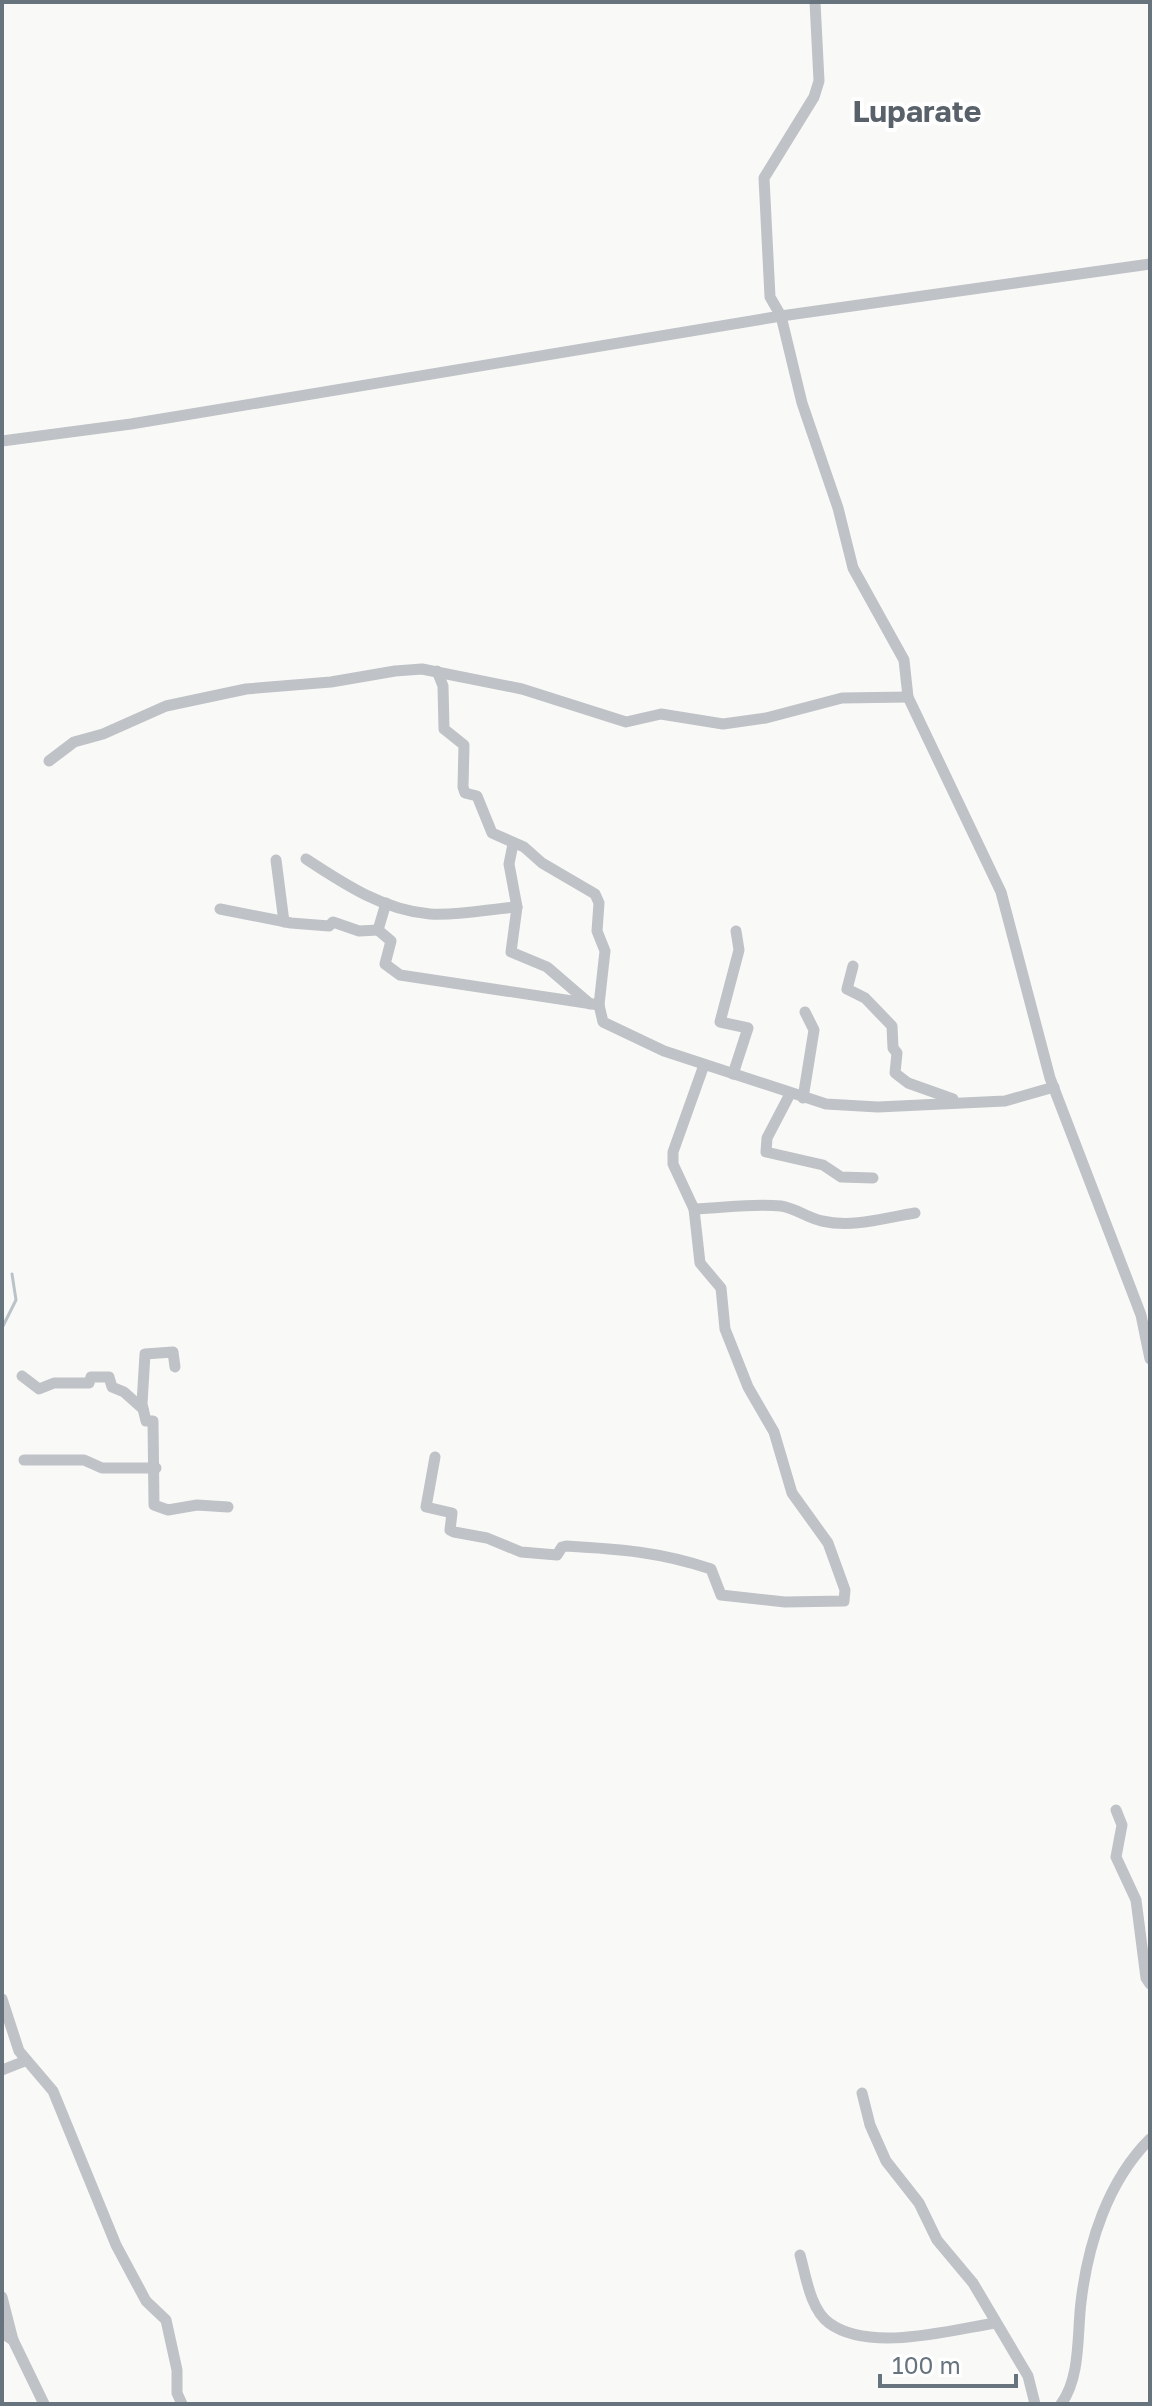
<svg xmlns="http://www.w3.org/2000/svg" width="1152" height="2406" viewBox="0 0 1152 2406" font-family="'Golos Text',sans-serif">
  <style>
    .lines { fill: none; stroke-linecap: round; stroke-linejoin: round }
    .stream { stroke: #bac3c7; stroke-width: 3 }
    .minor { stroke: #bfc2c6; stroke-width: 11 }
    .labels { text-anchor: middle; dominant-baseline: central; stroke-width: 8; stroke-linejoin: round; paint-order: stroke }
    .district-label { font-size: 30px; font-weight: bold; fill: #59626a; stroke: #fff }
  </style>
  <rect width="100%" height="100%" fill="#f9f9f7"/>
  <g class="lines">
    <path class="stream" d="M 2,1328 L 16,1300 L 12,1274"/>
    <g class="minor">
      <path d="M 815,2 L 819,81 L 814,97 L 764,178 L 770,297 L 781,316 L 802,403 L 838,508 L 853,568 L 904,660 L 908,697 L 1001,892 L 1050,1078 L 1141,1315 L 1150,1359"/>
      <path d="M 2,441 L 131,424 L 781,316 L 1150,264"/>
      <path d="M 437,671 L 443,686 L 444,729 L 464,745 L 463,787 L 465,793 L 477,796 L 492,833 L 524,847 L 542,863 L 595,894 L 599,903 L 597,931 L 605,951 L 599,1005 L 603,1022 L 664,1051 L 826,1104 L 878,1107 L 1005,1101 L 1054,1087"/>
      <path d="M 49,761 L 74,742 L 103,734 L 166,706 L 246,689 L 331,682 L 395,671 L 422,669 L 522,689 L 626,722 L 661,714 L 723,724 L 766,718 L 842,698 L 908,697"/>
      <path d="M 513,844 L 509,864 L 517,907 L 511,952 L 547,967 L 590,1004"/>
      <path d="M 306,859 C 344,884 383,910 430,914 C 458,916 489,909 517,907"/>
      <path d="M 276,860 L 284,922"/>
      <path d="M 386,903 L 378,930 L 391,941 L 385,964 L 400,975 L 599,1005"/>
      <path d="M 220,909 L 291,923 L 329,926 L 333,922 L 359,931 L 378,930"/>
      <path d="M 853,966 L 847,989 L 865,998 L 892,1026 L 893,1048 L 897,1053 L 895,1073 L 908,1083 L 953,1099"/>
      <path d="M 704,1065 L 673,1152 L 673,1164 L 694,1209 C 725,1208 751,1203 781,1206 C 795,1208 808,1218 822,1221 C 853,1228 884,1218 915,1213"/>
      <path d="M 733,1074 L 748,1028 L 720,1022 L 739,950 L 736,931"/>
      <path d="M 790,1094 L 767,1138 L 766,1152 L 823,1165 L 841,1177 L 873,1178"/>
      <path d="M 803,1098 L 814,1030 L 805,1012"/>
      <path d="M 175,1367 L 173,1352 L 145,1354 L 142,1404 L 146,1421 L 153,1421 L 154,1505 L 168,1510 L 197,1505 L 228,1507"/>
      <path d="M 22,1376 L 39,1389 L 54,1383 L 89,1383 L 91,1377 L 109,1377 L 112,1387 L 124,1392 L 143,1409"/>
      <path d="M 435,1457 L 426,1507 L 452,1513 L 450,1530 L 454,1532 L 487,1538 L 521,1552 L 557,1555 L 562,1547 L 566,1546 C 620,1549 660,1552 711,1569 L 721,1595 L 785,1602 L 844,1601 L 845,1590 L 828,1543 L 792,1493 L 774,1432 L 748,1387 L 725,1329 L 721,1288 L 700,1263 L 694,1209"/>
      <path d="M 24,1460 L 84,1460 L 102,1468 L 156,1468"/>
      <path d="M 1116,1810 L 1122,1825 L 1116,1857 L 1136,1900 L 1146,1978 L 1150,1984"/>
      <path d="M 2,1999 L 19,2051 L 53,2091 L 116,2245 L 146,2301 L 166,2320 L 177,2370 L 177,2393 L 182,2404"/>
      <path d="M 2,2070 L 25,2061"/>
      <path d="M 862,2093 L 870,2125 L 886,2161 L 919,2203 L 937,2240 L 973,2283 L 1028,2376 L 1035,2404"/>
      <path d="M 800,2255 C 806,2276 810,2309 829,2323 C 870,2353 951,2330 995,2323"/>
      <path d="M 2,2297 L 13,2340"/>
      <path d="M 2,2333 L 13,2340 L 44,2404"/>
      <path d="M 1061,2404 C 1081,2377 1077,2334 1081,2302 C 1088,2243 1108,2181 1150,2139"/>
    </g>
  </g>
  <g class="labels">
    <g class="district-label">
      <text x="917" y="111">Luparate</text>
    </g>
  </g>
  <rect width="1152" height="2406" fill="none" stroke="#67747e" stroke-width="8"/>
  <path d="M880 2374v12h136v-12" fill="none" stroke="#67747e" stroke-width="4"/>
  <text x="892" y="2374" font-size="24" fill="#67747e" stroke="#ffffff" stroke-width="6" paint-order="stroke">100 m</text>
</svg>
